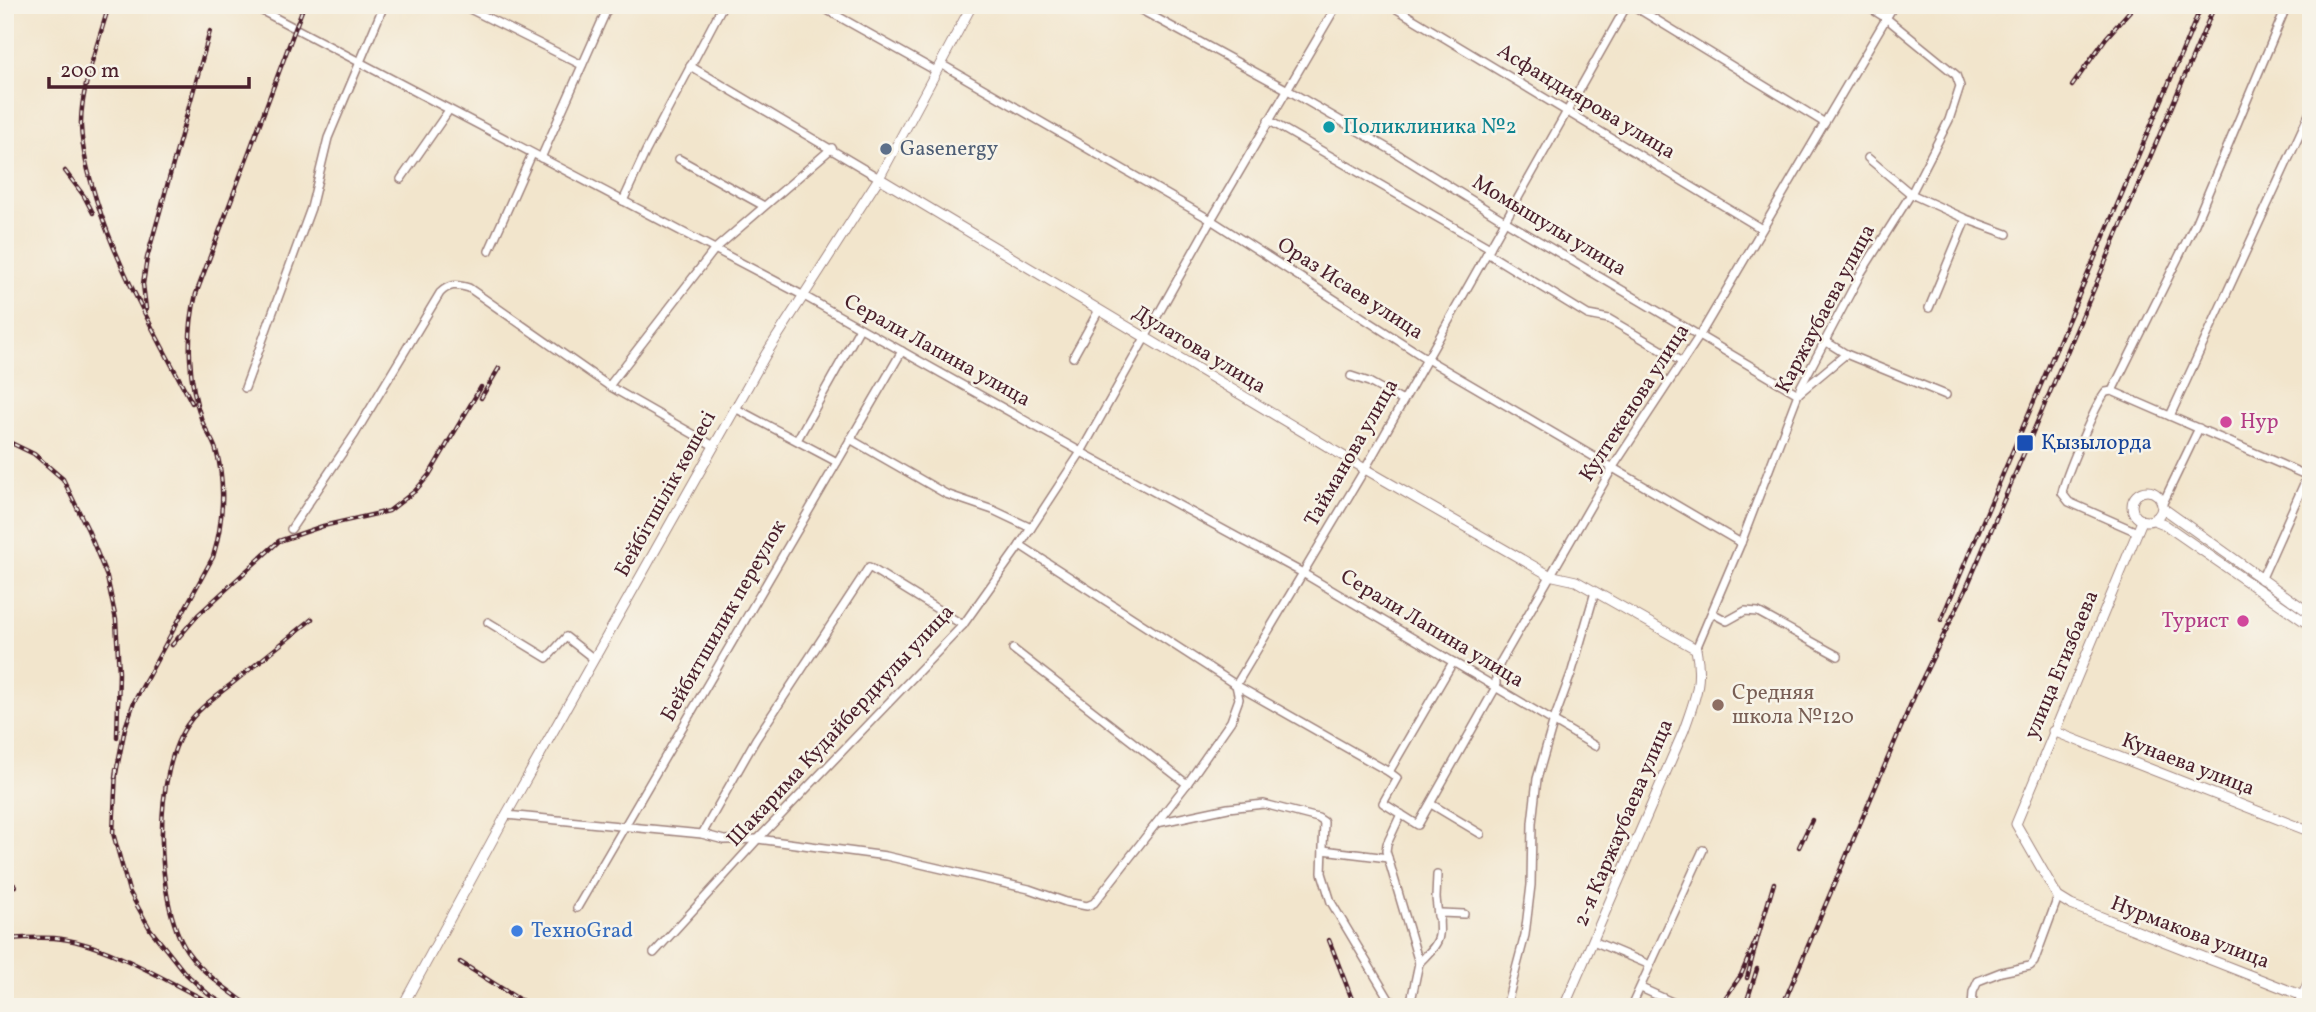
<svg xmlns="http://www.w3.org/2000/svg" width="2316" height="1012" viewBox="0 0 2316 1012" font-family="Vollkorn,serif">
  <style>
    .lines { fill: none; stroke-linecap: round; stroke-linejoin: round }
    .minor-casing { stroke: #9e827c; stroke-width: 10 }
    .tertiary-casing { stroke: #9e827c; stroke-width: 11 }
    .secondary-casing { stroke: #9e827c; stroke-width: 12 }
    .minor { stroke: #fff; stroke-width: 7 }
    .tertiary { stroke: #fff; stroke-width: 9 }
    .secondary { stroke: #fff; stroke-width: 10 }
    .rail-casing { stroke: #4a1f2b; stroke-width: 4.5 }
    .rail { stroke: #f7f3e8; stroke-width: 2; stroke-dasharray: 5; stroke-linecap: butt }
    .culture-dot { fill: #0f9aa8; stroke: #f7f3e8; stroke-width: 2.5 }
    .service-dot { fill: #5c6f8a; stroke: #f7f3e8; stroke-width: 2.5 }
    .hotel-dot { fill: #d1479c; stroke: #f7f3e8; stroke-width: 2.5 }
    .transit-dot { fill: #1a4fb4; stroke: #f7f3e8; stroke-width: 2.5 }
    .education-dot { fill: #8d6e63; stroke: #f7f3e8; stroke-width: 2.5 }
    .shop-dot { fill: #3f7fe0; stroke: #f7f3e8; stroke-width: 2.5 }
    .labels { text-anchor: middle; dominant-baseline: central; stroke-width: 5; stroke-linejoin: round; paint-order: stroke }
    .street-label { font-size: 21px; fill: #4a1f2b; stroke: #f7f3e8 }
    .culture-label { font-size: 21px; fill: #0d838f; stroke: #f7f3e8; text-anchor: start }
    .service-label { font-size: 21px; fill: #4e5e75; stroke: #f7f3e8; text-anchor: start }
    .hotel-label { font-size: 21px; fill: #b23c85; stroke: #f7f3e8; text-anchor: start }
    .transit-label { font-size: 21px; fill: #164399; stroke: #f7f3e8; text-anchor: start }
    .education-label { font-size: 21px; fill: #785e54; stroke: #f7f3e8; text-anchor: start }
    .shop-label { font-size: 21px; fill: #366cbe; stroke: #f7f3e8; text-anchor: start }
  </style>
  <rect width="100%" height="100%" fill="#f7f3e8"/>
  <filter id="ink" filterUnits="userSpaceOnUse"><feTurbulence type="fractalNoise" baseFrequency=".0143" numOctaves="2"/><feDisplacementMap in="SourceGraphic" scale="14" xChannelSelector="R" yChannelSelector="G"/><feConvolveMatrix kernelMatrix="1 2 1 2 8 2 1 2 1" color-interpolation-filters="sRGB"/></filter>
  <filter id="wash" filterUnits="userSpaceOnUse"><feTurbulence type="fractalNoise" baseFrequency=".00686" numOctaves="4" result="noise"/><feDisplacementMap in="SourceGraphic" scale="28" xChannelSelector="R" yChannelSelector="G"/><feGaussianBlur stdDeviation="1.57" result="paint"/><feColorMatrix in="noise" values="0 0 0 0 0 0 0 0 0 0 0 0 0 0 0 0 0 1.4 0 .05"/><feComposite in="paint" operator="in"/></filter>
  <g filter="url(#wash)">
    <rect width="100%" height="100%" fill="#f2e5cc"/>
  </g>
  <g filter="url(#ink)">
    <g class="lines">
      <defs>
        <g id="minor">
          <path d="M 251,5 L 804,296 L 1081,452 L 1301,572 L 1595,746"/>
          <path d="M 462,5 L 582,65"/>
          <path d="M 818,5 L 936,71"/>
          <path d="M 1132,5 L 1286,89 L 1396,153 L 1505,221 L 1798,394 L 1846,354 L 1946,395"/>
          <path d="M 1390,5 L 1762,229"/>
          <path d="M 1632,5 L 1825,123"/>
          <path d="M 941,64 L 1211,220 L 1427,359 L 1741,543"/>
          <path d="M 690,66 L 879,178"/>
          <path d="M 1268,120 L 1490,248"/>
          <path d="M 541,158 L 609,5"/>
          <path d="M 1868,158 L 1911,194 L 1966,219 L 2007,234"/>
          <path d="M 679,159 L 764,206"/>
          <path d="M 401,179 L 449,110"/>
          <path d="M 623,201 L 646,151 L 723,5"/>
          <path d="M 489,251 L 532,154"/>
          <path d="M 1487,253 L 1588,315 L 1609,319 L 1682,362"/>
          <path d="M 1929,308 L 1966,219"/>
          <path d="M 1825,341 L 1846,354"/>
          <path d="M 1073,357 L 1099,310"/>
          <path d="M 1351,376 L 1369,382 L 1403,401"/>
          <path d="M 609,386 L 715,249 L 832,148"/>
          <path d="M 245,388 L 311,208 L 328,138 L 384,5"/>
          <path d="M 2112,391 L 2195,224 L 2287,5"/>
          <path d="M 735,408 L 837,462"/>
          <path d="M 2170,416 L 2311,110"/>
          <path d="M 850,439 L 946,494 L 993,510 L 1031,528"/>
          <path d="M 797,440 L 860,328"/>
          <path d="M 2163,503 L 2199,428"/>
          <path d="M 291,529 L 355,434 L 440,293 C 449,284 456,284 469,288 L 609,386 L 714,446"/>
          <path d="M 2137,532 L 2069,502 L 2062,493 C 2065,477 2096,403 2106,392 L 2112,391 L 2308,476"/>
          <path d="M 1020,545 L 1236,685 L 1389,772 L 1397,778 L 1383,803 L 1418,825 L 1496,687 L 1496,674 L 1500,663 L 1613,467 L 1700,335 L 1894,5"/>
          <path d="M 2261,580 L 2311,468"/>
          <path d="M 1712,613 L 1727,621 L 1745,611 L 1758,612 L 1838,656"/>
          <path d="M 488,622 L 547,658 L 566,637 L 594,659"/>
          <path d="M 1013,649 L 1187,784"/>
          <path d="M 1696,649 L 1741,543 L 1801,386 L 1861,273 L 1911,194 L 1949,120 L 1960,86 L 1956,75 L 1886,18 L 1865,5"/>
          <path d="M 1389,772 L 1453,662"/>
          <path d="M 1431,804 L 1481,834"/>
          <path d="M 506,815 L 702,834 L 724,840 L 758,839 L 886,856 L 1029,889 L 1066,902 L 1087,906 L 1094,903 L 1187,784 L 1231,721 L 1239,699 L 1236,685 L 1365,469 L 1627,5"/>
          <path d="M 1157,823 L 1228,808 L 1264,804 L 1318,818 L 1324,822 L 1322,873 L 1331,902 L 1390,1001 L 1405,1004 L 1411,1001 L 1419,963 L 1386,851 L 1387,844 L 1401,814"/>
          <path d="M 702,834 L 756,739 L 869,567 L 963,625"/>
          <path d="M 1323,850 L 1388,858"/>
          <path d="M 1437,875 L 1436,898 L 1438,916"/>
          <path d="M 577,908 L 902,351"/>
          <path d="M 1593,941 L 1650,965"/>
          <path d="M 654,953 L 758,839 L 963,625 L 1020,545 L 1081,452 L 1211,220 L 1337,5"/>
          <path d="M 1419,963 C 1426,955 1438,946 1439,935 C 1441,927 1437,921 1441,913 L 1464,914"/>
          <path d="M 1641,988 L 1683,1007"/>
          <path d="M 1506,1007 L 1525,935 L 1531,885 L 1532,823 L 1537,779 L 1554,720 L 1572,671 L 1595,592"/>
          <path d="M 1631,1007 L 1703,850"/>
          <path d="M 1972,1007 L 1973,992 L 1978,981 L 2001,972 L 2030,966 L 2034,962 L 2058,897"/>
        </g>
        <g id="tertiary">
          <path d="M 879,178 L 1365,469 L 1549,575 L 1576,581 L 1696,649 C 1703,683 1695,698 1684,730 L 1564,1007"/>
          <circle cx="2147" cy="506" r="15"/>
          <path d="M 2163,508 L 2311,614"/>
          <path d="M 2154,520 L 2164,524 L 2311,626"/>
          <path d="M 2142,521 L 2016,824 L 2058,897 L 2071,905 L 2303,996"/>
          <path d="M 2053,731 L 2311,832"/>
          <path d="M 402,1007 L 506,815 L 766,354 L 879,178 L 972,5"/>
        </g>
        <path id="secondary" d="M 2298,1007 L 2311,978"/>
      </defs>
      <use href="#minor" class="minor-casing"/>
      <use href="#tertiary" class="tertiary-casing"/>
      <use href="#secondary" class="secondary-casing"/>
      <use href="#minor" class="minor"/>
      <use href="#tertiary" class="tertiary"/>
      <use href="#secondary" class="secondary"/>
      <defs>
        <g id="rail">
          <path d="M 109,5 C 99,41 80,90 81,126 C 82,151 89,175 96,199 C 119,272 157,336 192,403"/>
          <path d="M 2072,86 L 2106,38 L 2135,5"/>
          <path d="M 65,171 L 84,196 L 93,213"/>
          <path d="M 146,309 L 143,284 L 147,258 L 210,31"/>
          <path d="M 481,398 L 499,368"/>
          <path d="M 5,440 L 34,454 L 63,479 L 88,530 L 107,577 L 116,620 L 119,673 L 117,737"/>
          <path d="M 1941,620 L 2202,5"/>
          <path d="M 172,645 L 198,615 L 279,541 L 323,526 L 389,511 L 415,491 L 429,475 L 481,387"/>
          <path d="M 116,769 L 113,833 L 129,891 L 150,929 L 184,972 L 208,994 L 228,1007"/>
          <path d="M 115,778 L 125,728 L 134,702 L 213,557 C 223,524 226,483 216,450 C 213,440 206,431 202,421 C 188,381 186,335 196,294 L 304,5"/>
          <path d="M 1799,847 L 1812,820"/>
          <path d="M 5,877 L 15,886"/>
          <path d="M 1759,933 L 1774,883"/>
          <path d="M 5,939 C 21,938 38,937 54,938 C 104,942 164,980 209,1002"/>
          <path d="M 1329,940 L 1355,1007"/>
          <path d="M 460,962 L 531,1007"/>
          <path d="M 251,1007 C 228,990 203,974 187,951 C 154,901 152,769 190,721 C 201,706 219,694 234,682 C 260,661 286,640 312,619"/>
          <path d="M 1719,1007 L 1741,975 L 1759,933 L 1747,978"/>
          <path d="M 1745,1007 L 1757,969"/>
          <path d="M 1782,1007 L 1916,692 L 1966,589 L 2215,5"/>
        </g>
      </defs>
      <use href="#rail" class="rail-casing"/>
      <use href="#rail" class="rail"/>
    </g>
  </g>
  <circle class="culture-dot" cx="1329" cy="127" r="7"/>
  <circle class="service-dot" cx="886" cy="149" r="7"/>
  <g class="hotel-dot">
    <circle cx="2226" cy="422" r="7"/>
    <circle cx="2243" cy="621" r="7"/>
  </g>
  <rect class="transit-dot" x="2016" y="434" width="18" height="18" rx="3.5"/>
  <circle class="education-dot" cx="1718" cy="705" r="7"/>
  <circle class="shop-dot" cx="517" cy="931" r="7"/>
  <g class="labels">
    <g class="street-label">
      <text transform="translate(1586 102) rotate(31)">Асфандиярова улица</text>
      <text transform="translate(1549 226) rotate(31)">Момышулы улица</text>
      <text transform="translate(1350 289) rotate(33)">Ораз Исаев улица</text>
      <text transform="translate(1826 309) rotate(-62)">Каржаубаева улица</text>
      <text transform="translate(1199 350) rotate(31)">Дулатова улица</text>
      <text transform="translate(937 351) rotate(29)">Серали Лапина улица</text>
      <text transform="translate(1635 403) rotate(-57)">Култекенова улица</text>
      <text transform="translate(1352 453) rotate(-60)">Тайманова улица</text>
      <text transform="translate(666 494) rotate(-61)">Бейбітшілік көшесі</text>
      <text transform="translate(724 621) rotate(-60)">Бейбитшилик переулок</text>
      <text transform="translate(1432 629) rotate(31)">Серали Лапина улица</text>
      <text transform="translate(2062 665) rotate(-67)">улица Егизбаева</text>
      <text transform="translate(841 726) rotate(-47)">Шакарима Кудайбердиулы улица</text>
      <text transform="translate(2188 765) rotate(21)">Кунаева улица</text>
      <text transform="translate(1624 823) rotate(-67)">2-я Каржаубаева улица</text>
      <text transform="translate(2190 933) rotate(21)">Нурмакова улица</text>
    </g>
    <g class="culture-label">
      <text x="1343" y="127">Поликлиника №2</text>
    </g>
    <g class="service-label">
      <text x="900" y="149">Gasenergy</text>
    </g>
    <g class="hotel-label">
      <text x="2240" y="422">Нур</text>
      <text x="2229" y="621" text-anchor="end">Турист</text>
    </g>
    <g class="transit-label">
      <text x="2041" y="443">Қызылорда</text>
    </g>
    <g class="education-label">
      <text x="1732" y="693">Средняя<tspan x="1732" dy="24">школа №120</tspan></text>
    </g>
    <g class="shop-label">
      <text x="531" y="931">ТехноGrad</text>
    </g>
  </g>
  <rect width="2316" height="1012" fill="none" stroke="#f7f3e8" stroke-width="28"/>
  <path d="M49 77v10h200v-10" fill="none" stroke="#4a1f2b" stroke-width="3.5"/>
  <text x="60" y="77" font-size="21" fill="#4a1f2b" stroke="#f7f3e8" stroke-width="5" paint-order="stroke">200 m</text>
</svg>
